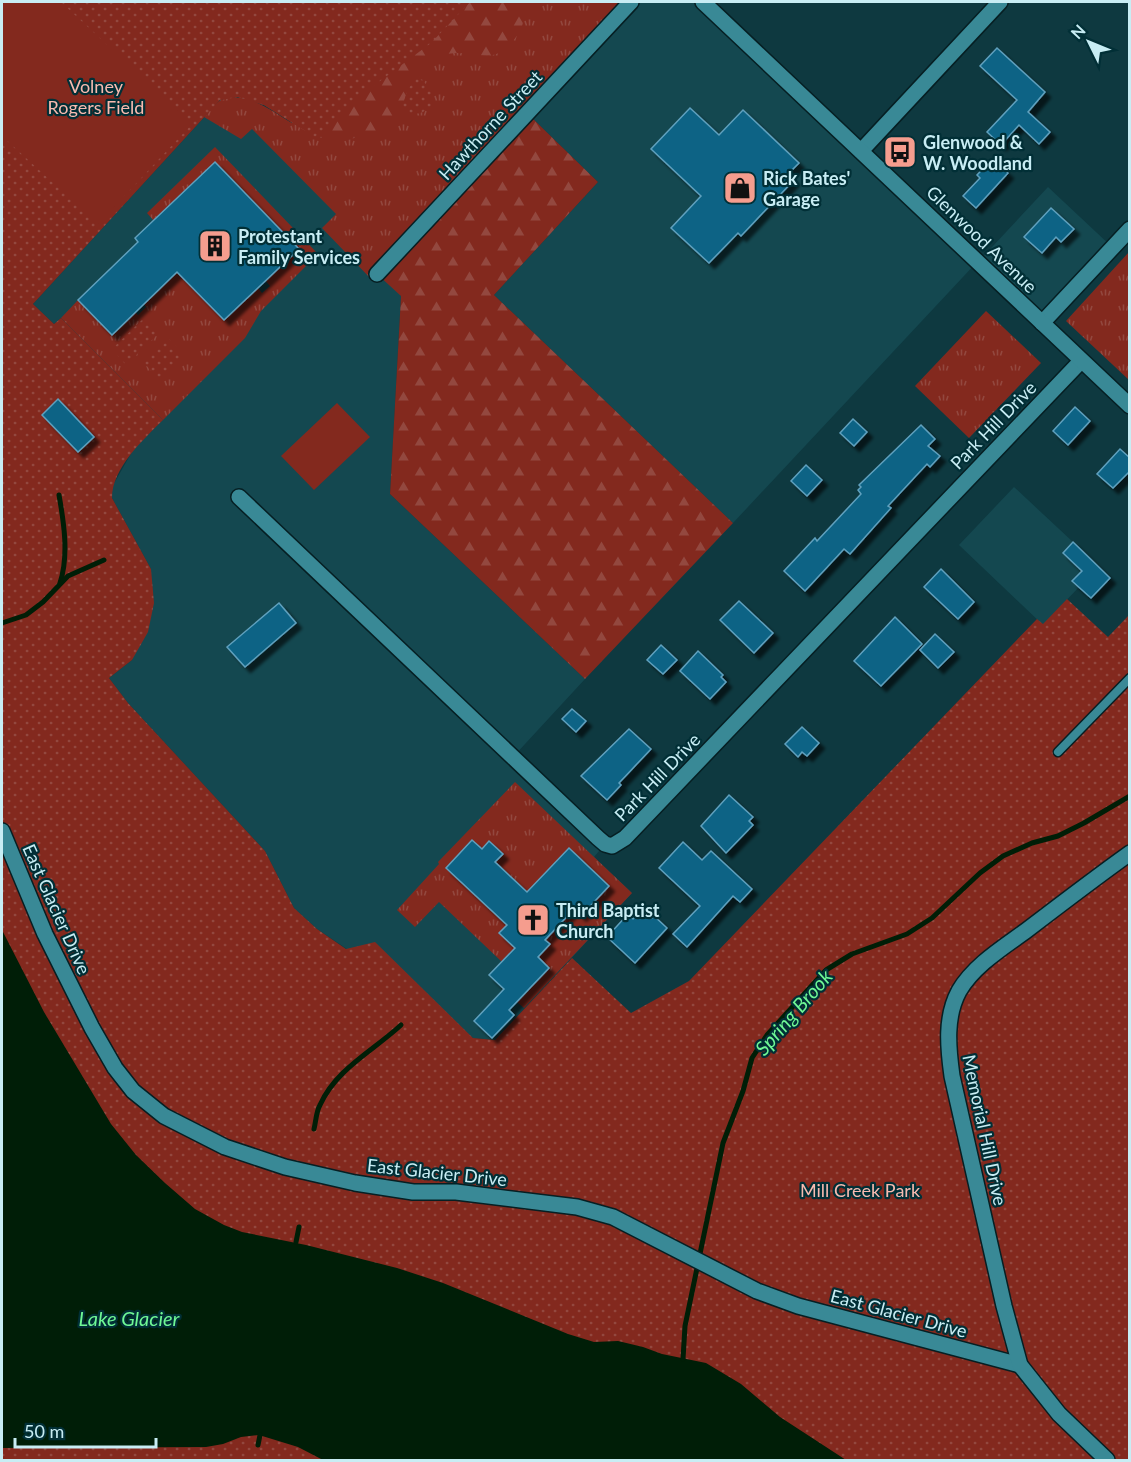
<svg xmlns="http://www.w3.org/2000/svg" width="1131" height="1462" viewBox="0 0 1131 1462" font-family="Lato,sans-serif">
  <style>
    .built { fill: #144850 }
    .grass { fill: url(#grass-tufts) }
    .forest { fill: url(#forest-firs) }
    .park { fill: url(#park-dots) }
    .pitch { fill: #83291e }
    .water { fill: #001e07 }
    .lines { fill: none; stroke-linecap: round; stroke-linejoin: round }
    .stream { stroke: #001e07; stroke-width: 5 }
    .building { fill: #086485; stroke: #60a0be; stroke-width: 1.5; filter: url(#shadow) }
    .service-casing { stroke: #061f23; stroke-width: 11 }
    .minor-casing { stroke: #061f23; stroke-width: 18 }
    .tertiary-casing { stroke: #061f23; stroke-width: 18 }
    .secondary-casing { stroke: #061f23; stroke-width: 18 }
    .service { stroke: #398996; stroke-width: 8 }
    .minor { stroke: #398996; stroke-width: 15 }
    .tertiary { stroke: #398996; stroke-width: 15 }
    .secondary { stroke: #398996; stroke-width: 15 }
    .labels { text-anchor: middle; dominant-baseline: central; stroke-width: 4.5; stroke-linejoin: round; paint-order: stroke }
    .park-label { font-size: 18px; fill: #f8bbb0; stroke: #012f36 }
    .street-label { font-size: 18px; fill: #c8edf4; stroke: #012f36 }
    .poi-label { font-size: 18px; font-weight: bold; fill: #c8edf4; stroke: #012f36; text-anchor: start }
    .water-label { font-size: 20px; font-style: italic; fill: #6ff895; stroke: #012f36 }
  </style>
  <defs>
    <pattern id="grass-tufts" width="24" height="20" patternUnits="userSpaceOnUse" patternTransform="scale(1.5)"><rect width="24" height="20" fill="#83291e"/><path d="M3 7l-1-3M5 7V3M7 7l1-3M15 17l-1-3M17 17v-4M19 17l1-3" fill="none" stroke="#93483f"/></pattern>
    <pattern id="forest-firs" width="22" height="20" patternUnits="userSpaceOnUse" patternTransform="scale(1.5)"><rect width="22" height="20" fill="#83291e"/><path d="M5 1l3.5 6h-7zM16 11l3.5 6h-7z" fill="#93483f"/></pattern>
    <pattern id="park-dots" width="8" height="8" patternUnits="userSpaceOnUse" patternTransform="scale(1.5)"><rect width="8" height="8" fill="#83291e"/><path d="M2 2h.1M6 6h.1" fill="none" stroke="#93483f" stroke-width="1.8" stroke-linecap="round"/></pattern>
    <filter id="shadow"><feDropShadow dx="5.5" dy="5.5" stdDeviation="1.5" flood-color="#0009"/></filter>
  </defs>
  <rect width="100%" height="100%" fill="#0e3940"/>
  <g class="built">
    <path d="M 631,2 L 703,2 L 978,262 L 1048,187 L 1112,247 L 1042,323 L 977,262 L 733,523 L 494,295 L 598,182 L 527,113 Z"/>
    <path d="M 220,100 L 292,123 L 315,137 L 401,296 L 390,494 L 585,679 L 513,757 L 605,844 L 594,857 L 632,893 L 495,1040 L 473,1038 L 453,1020 L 317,929 L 294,908 L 265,851 L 128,703 L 109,678 L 132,660 L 151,569 L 112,498 L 112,487 L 133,450 L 162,420 L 61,318 L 54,324 L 33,304 Z"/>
    <path d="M 1014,487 L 1073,542 L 1063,553 L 1082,571 L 1072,581 L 1079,587 L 1043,625 L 959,545 Z"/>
  </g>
  <g class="grass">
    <path d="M 470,2 L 631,2 L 372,280 L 322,228 L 336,214 L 252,129 L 241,139 L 204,117 C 209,112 215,103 221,100 C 246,90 272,111 292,123 Z"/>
    <path d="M 215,147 L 318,254 L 261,311 L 245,338 L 163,420 L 61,318 L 78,300 L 112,335 L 135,312 L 138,315 L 146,307 L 144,304 L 177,272 L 224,320 L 258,288 L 262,293 L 270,286 L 266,281 L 298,249 L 215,162 L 154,221 L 147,213 Z"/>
    <path d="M 1129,252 L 1129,380 L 1066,321 Z"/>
    <path d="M 986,311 L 1041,363 L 969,438 L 915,386 Z"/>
    <path d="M 515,782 L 632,893 L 524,1008 L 517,1002 L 549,968 L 538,957 L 549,944 L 545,940 L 574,909 L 581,916 L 609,886 L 569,848 L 541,877 L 523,904 L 495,862 L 503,854 L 489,841 L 482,849 L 472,840 L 458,879 L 507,925 L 499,933 L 515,948 L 502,962 L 439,902 L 415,927 L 397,910 L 439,864 L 438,862 Z"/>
  </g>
  <g class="forest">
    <path d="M 200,2 L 522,2 C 525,15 525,25 516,37 C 497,64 485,54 458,53 C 452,53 445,54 439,55 L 408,89 L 401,110 L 378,131 L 344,141 L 315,137 L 264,105 L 238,97 L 220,100 Z"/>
    <path d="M 527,113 L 598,182 L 494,295 L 733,523 L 585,679 L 390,494 L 401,296 L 377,274 Z"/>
  </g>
  <g class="park">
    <path d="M 2,2 L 470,2 L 431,43 L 360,96 L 315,137 L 264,105 L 238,97 L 220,100 L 33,304 L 54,324 L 61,318 L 163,420 C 143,440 112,468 112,498 L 151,569 L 154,603 L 148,632 L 132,660 L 109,678 L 128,703 L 265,851 L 294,908 L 317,929 L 346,949 L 375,942 L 473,1038 L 495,1040 L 572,958 L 631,1013 L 689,981 L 1037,619 L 1043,624 L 1067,599 L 1108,637 L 1129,615 L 1129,1460 L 2,1460 Z"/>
    <path d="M 417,78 C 429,83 434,93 431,106 L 423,112 L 409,116 L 401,110 L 408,89 Z"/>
    <path d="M 144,318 L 159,333 L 126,365 L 112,349 Z"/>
    <path d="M 169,339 L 186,357 L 161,381 L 144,363 Z"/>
  </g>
  <g class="pitch">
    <path d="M 2,2 L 61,2 L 192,124 L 98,224 L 2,136 Z"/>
    <path d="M 337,403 L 370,437 L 314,490 L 281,456 Z"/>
  </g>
  <path class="water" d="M 2,930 L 44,1012 L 111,1124 L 136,1155 L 165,1183 L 195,1209 L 224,1225 L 242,1232 L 306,1245 L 397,1268 L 443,1283 L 568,1334 L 594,1342 L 618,1341 L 643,1347 L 662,1354 L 706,1363 L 741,1384 L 780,1417 L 846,1460 L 323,1460 L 298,1447 L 259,1435 L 241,1437 L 223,1444 L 206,1447 L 2,1448 Z"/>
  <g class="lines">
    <g class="stream">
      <path d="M 59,495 C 64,523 69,556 60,583"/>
      <path d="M 2,623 L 26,615 L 43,602 L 68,576 L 104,560"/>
      <path d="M 314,1129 C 316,1121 316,1112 320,1105 C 336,1069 373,1051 401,1025"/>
      <path d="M 296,1242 L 299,1227"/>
      <path d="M 683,1359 L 685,1326 L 723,1143 L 743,1091 L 752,1058 L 767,1035 L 826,970 L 852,954 L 907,934 L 932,918 L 980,873 L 1003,856 L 1032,843 L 1058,836 L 1084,823 L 1130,796"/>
      <path d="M 258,1445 L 260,1435"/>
    </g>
  </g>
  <g class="building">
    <path d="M 997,48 L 1045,92 L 1028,112 L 1050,132 L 1039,144 L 1019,125 L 1001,145 L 987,132 L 1017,100 L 980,66 Z"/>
    <path d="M 690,108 L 719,135 L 743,110 L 799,163 L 788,174 L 794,180 L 741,236 L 738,233 L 709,263 L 671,228 L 701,196 L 651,149 Z"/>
    <path d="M 992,159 L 1008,173 L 976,208 L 963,196 L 980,178 L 977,175 Z"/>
    <path d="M 215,162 L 299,249 L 224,320 L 177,272 L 112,335 L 78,300 L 138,242 L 135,238 Z"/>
    <path d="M 1051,208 L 1074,229 L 1061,242 L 1056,237 L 1042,253 L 1024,237 Z"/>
    <path d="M 58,399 L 94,437 L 78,452 L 42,415 Z"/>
    <path d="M 1075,407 L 1090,421 L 1068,445 L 1053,431 Z"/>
    <path d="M 853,419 L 867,432 L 854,446 L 840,433 Z"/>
    <path d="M 921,425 L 935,439 L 928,446 L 940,456 L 930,467 L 927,464 L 888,506 L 891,508 L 850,554 L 844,549 L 805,591 L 784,571 L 815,538 L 817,541 L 861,494 L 858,490 L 861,487 L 859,485 Z"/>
    <path d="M 1120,449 L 1130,458 L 1130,471 L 1113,488 L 1097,474 Z"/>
    <path d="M 806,465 L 822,480 L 807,496 L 791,481 Z"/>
    <path d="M 1073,542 L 1110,578 L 1091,598 L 1072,581 L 1082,571 L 1063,553 Z"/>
    <path d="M 941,569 L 974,602 L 958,619 L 924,587 Z"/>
    <path d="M 739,601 L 773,633 L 754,653 L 720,620 Z"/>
    <path d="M 279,603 L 296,623 L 245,667 L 227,647 Z"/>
    <path d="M 895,617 L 922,644 L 881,686 L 854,661 Z"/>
    <path d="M 935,634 L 954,652 L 938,668 L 920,650 Z"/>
    <path d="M 661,645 L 677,660 L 663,674 L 647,660 Z"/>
    <path d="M 698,651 L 723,675 L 721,677 L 726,682 L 710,699 L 680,671 Z"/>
    <path d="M 572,709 L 586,721 L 576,732 L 562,719 Z"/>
    <path d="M 802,727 L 819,743 L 807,756 L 802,752 L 798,757 L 785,744 Z"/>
    <path d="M 629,729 L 651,749 L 619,783 L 621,785 L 607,800 L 581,776 Z"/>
    <path d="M 729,795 L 753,817 L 749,821 L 753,825 L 726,853 L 701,826 Z"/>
    <path d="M 472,840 L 482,849 L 489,841 L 503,854 L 495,862 L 527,892 L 569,848 L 609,886 L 581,916 L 574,909 L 545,940 L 550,944 L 538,957 L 549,968 L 509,1010 L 514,1015 L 492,1038 L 474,1021 L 504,989 L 489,975 L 515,948 L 499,933 L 507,925 L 446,868 Z"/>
    <path d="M 683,842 L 702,860 L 711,851 L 752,889 L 740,902 L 733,896 L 687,947 L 673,934 L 700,906 L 659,868 Z"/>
    <path d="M 642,909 L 652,918 L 654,916 L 667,928 L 635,963 L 607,937 L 628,914 L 633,919 Z"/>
  </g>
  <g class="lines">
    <defs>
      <path id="service" d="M 1058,752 L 1130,678"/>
      <g id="minor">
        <path d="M 377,274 L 631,2"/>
        <path d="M 1042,323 L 1130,229"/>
        <path d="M 239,497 L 598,838 L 605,844 L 612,846 L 625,838 L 1081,361"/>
        <path d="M 2,831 L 45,934 L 92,1028 L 115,1068 L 133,1091 L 164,1116 L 225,1147 L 285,1167 L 355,1183 L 413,1192 L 456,1192 L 577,1207 L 613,1217 L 757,1291 L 798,1306 L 1020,1365"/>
        <path d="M 1107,1460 L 1059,1414 L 1020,1365 L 1004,1306 L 952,1076 C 948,1047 945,1017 959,991 C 974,965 1004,947 1027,930 C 1061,904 1095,878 1130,853"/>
      </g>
      <path id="tertiary" d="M 861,151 L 1000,2"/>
      <path id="secondary" d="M 703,2 L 1130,406"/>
    </defs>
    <use href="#service" class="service-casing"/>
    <use href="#minor" class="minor-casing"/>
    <use href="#tertiary" class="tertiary-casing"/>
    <use href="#secondary" class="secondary-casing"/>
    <use href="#service" class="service"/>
    <use href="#minor" class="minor"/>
    <use href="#tertiary" class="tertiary"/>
    <use href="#secondary" class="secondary"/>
  </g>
  <defs>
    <symbol id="bus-square" viewBox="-11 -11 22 22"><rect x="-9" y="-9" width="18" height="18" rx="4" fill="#f59d8e" stroke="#012f36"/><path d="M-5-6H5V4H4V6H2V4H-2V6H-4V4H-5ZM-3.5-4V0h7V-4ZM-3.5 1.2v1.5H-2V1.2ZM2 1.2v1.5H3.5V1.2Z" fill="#111"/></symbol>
    <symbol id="shop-square" viewBox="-11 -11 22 22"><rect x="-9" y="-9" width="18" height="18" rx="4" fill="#f59d8e" stroke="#012f36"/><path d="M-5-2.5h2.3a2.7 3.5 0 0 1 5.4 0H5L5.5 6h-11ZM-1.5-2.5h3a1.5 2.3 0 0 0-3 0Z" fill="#111"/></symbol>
    <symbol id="building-square" viewBox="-11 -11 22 22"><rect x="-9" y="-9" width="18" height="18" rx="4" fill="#f59d8e" stroke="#012f36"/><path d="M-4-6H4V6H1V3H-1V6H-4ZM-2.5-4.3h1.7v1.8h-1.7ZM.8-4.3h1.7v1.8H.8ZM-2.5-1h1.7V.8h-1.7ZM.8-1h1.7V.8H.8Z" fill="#111"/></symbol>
    <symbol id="church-square" viewBox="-11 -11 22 22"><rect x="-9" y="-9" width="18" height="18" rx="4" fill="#f59d8e" stroke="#012f36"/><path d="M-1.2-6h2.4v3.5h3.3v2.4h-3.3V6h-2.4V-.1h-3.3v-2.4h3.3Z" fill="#111"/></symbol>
  </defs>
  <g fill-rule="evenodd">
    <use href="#bus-square" x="881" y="133" width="38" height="38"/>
    <use href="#shop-square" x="721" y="169" width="38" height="38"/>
    <use href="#building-square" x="196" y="227" width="38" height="38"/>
    <use href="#church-square" x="514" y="901" width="38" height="38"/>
  </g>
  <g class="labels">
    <g class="park-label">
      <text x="96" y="86">Volney<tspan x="96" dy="21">Rogers Field</tspan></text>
      <text x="860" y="1190">Mill Creek Park</text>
    </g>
    <g class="street-label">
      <text transform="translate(490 125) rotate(-47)">Hawthorne Street</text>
      <text transform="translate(982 239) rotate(44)">Glenwood Avenue</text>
      <text transform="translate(993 425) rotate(-46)">Park Hill Drive</text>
      <text transform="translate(657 777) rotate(-46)">Park Hill Drive</text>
      <text transform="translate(57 909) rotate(66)">East Glacier Drive</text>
      <text transform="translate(985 1130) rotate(78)">Memorial Hill Drive</text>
      <text transform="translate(437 1172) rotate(6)">East Glacier Drive</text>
      <text transform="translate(899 1313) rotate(15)">East Glacier Drive</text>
    </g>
    <g class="poi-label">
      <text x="923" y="142">Glenwood &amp;<tspan x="923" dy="21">W. Woodland</tspan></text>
      <text x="763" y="178">Rick Bates'<tspan x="763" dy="21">Garage</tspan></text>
      <text x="238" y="236">Protestant<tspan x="238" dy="21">Family Services</tspan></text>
      <text x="556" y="910">Third Baptist<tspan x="556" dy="21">Church</tspan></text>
    </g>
    <g class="water-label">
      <text transform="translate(793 1012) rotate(-49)">Spring Brook</text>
      <text x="129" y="1318">Lake Glacier</text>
    </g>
  </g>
  <rect width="1131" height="1462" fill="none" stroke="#c8edf4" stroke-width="6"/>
  <g transform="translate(1089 42) rotate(313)" stroke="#012f36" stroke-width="4.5" paint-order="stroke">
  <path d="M0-4.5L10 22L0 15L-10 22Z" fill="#c8edf4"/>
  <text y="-9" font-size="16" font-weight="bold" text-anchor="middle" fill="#c8edf4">N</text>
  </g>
  <path d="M15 1438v9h141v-9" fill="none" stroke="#c8edf4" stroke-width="3"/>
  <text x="24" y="1438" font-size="18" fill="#c8edf4" stroke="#012f36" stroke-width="4.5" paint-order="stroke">50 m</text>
</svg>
